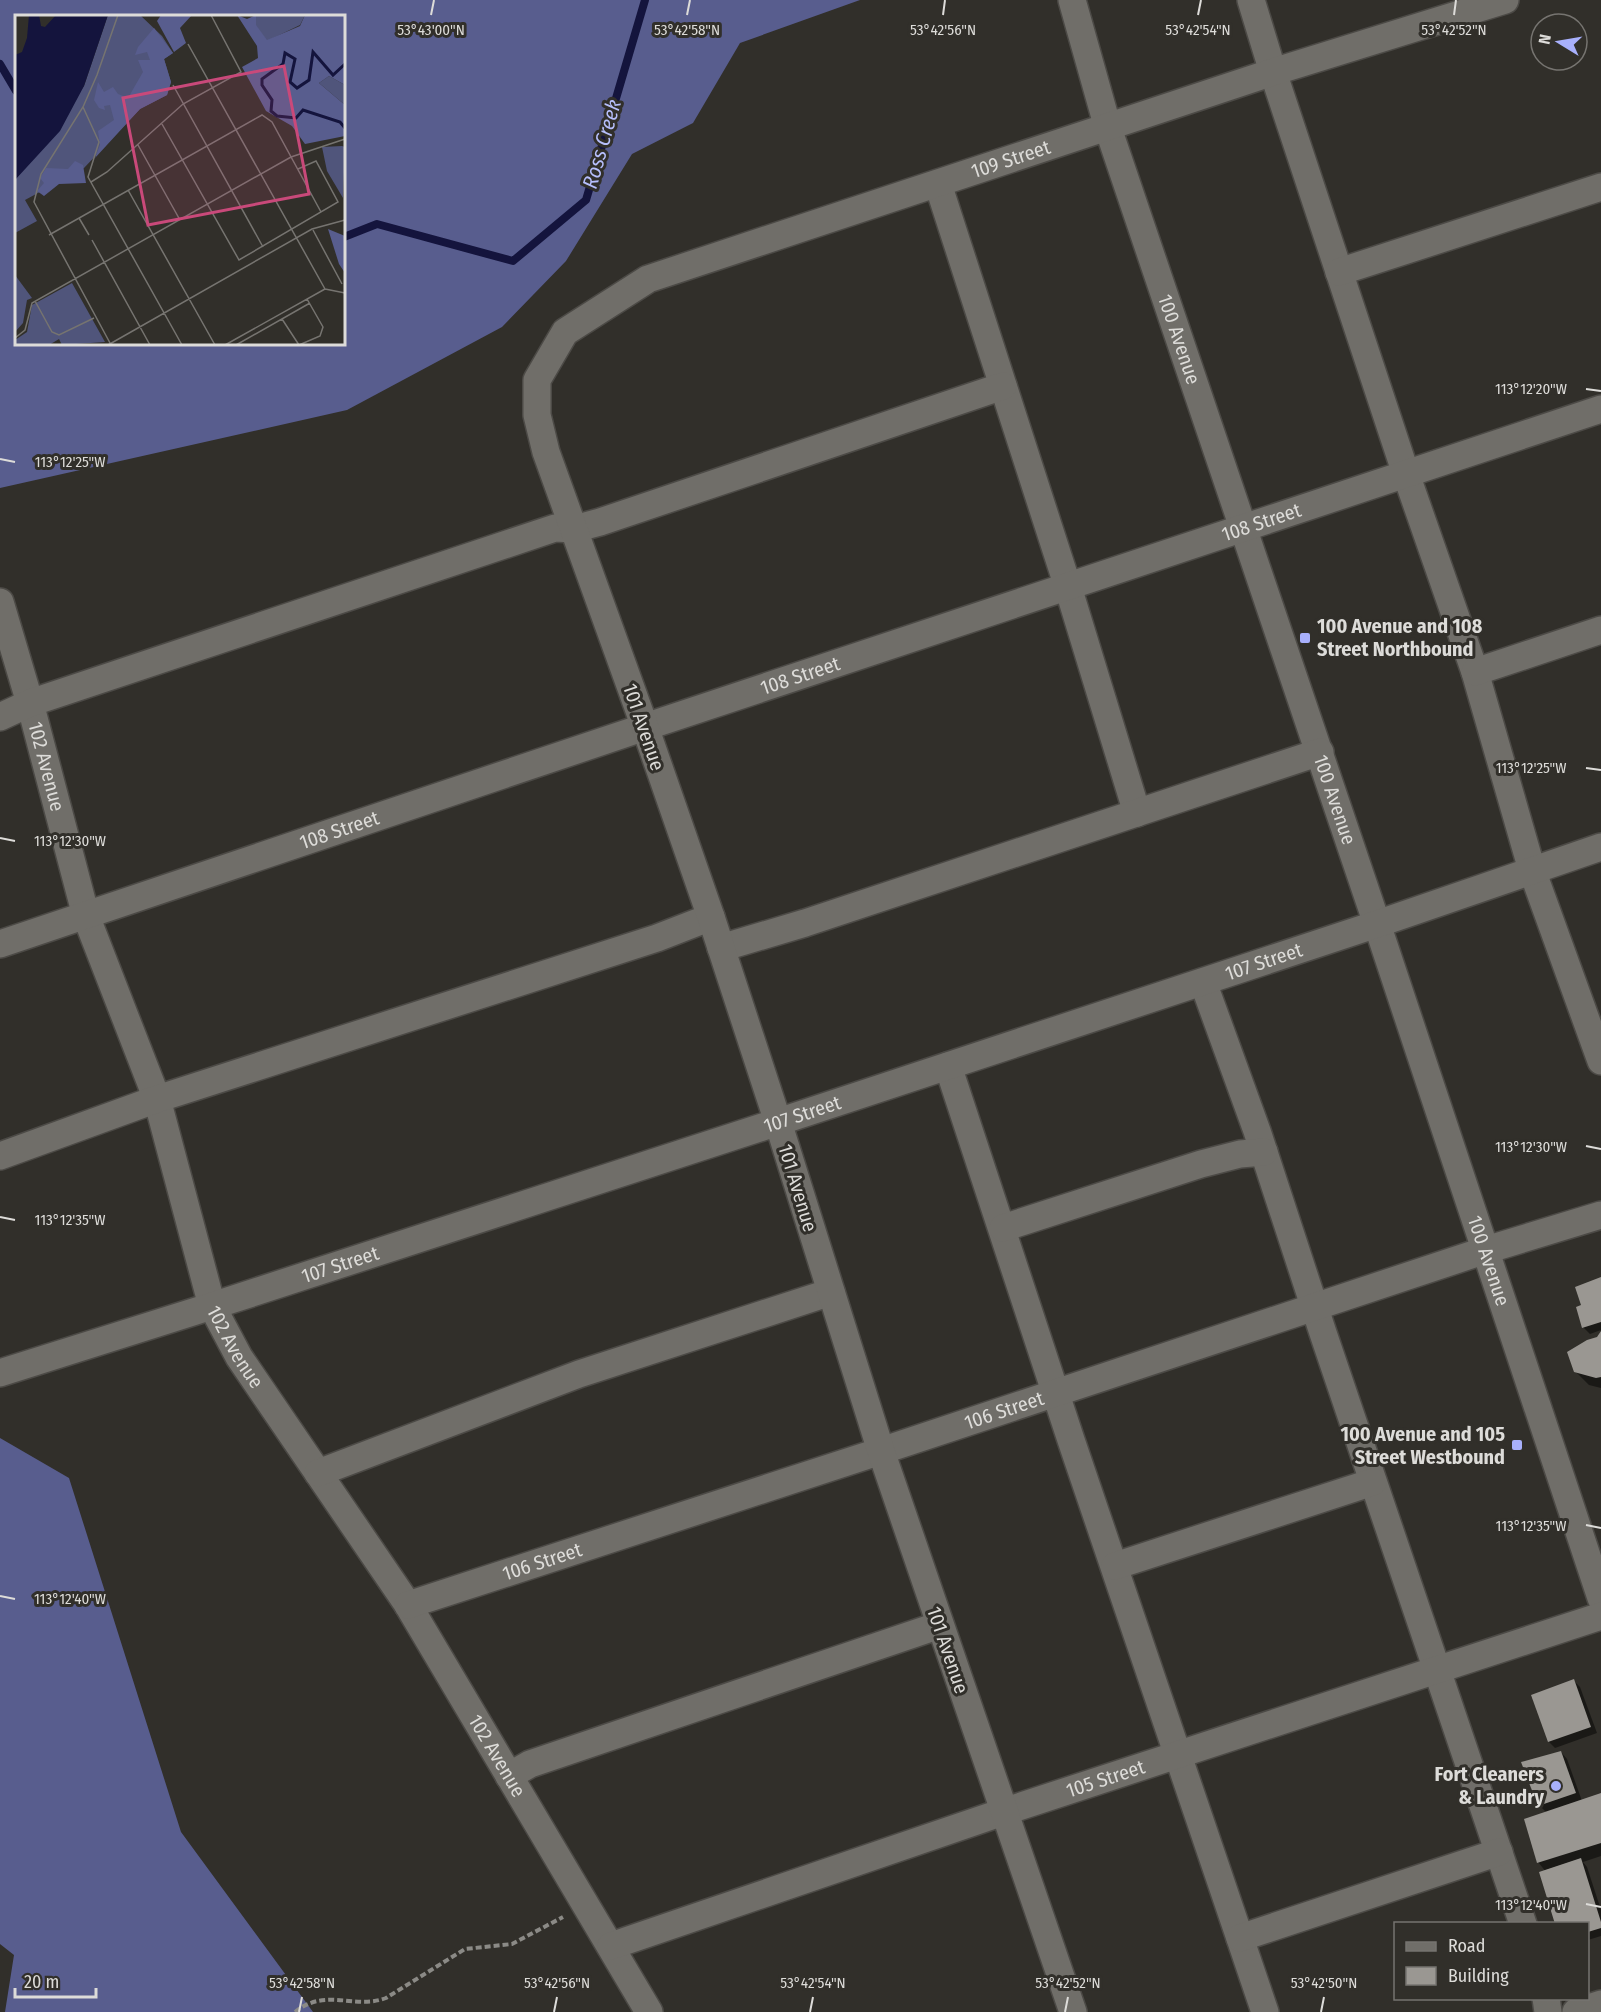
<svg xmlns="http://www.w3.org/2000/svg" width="1601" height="2012" viewBox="0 0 1601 2012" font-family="'Fira Sans Condensed',sans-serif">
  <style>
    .forest { fill: #585d8e; fill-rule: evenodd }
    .shadow { fill: #0007 }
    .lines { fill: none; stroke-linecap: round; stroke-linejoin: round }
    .stream { stroke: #14143d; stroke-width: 8 }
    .building { fill: #9a9792 }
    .minor-casing { stroke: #4c4a46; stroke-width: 30 }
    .path { stroke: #8b8a86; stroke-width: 4; stroke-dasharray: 6 3; stroke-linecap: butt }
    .minor { stroke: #706e69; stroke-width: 27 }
    .ticks { fill: none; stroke: #dddcd9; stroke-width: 2 }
    .poi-dot { fill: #a8b0fc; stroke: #312f2a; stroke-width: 2 }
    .labels { text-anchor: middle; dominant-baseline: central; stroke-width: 6; stroke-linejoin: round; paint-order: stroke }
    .street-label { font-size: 20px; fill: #dddcd9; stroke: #312f2a }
    .poi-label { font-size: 20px; font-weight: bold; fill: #dddcd9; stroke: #312f2a; text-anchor: end }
    .water-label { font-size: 21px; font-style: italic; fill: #b6befb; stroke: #312f2a }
    .inset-river { fill: none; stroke: #14143d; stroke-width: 3 }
    .inset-road { fill: none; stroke: #767470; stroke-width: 1.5 }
    .view { fill: #c9497a; fill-opacity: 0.15; stroke: #c9497a; stroke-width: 3 }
    .inset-edge { fill: none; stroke: #dddcd9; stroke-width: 3 }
    .ticks-label { font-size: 15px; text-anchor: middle; fill: #dddcd9; stroke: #312f2a; stroke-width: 6; stroke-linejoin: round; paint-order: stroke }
  </style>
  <rect width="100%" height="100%" fill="#312f2a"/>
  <g class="forest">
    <path d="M 0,0 L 860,0 L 740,43 L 693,123 L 632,154 L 566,261 L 502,327 L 347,410 L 0,488 ZM 16,16 L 344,16 L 344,344 L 16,344 Z"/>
    <path d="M 0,1438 L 69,1478 L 181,1832 L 313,2012 L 5,2012 L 14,1955 L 0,1944 Z"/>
  </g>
  <g class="shadow">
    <path d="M 1601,1278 L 1601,1388 L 1589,1385 L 1575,1371 L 1599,1338 L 1601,1330 L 1590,1334 L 1583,1327 L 1583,1306 Z"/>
    <path d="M 1574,1681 L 1580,1687 L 1597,1733 L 1555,1748 L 1549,1742 Z"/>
    <path d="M 1561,1752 L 1567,1759 L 1582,1801 L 1601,1794 L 1601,1856 L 1583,1862 L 1587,1867 L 1601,1910 L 1601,1936 L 1588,1940 L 1588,1924 L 1538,1862 L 1547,1813 L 1539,1805 Z"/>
  </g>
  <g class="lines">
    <g class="stream">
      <path d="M 0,64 L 16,91"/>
      <path d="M 344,237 L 377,224 L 513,261 L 586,200 L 645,0"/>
    </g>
  </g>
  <g class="building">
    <path d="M 1601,1277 L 1601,1322 L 1582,1328 L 1576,1307 L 1581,1305 L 1575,1287 Z"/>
    <path d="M 1601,1331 L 1601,1377 L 1596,1378 L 1574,1372 L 1567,1352 L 1587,1340 L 1597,1337 Z"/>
    <path d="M 1574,1679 L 1591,1727 L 1548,1742 L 1531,1695 Z"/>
    <path d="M 1561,1751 L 1576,1793 L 1538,1806 L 1521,1762 Z"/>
    <path d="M 1601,1793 L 1601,1843 L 1537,1863 L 1524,1819 Z"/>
    <path d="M 1581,1858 L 1601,1922 L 1601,1928 L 1588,1932 L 1588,1924 L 1555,1924 L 1539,1872 Z"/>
  </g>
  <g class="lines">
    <defs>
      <g id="minor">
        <path id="s1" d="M 1072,0 L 1108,128 L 1377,924 L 1601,1598"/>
        <path d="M 1251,0 L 1273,72 L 1406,474 L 1475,672 L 1532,870 L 1601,1061"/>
        <path d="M 938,184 L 1068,587 L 1137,813"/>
        <path d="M 1339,272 L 1601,187"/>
        <path id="s2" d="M 0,602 L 30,703 L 86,916 L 157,1099 L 212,1306 L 239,1357 L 408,1605 L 649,2012"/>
        <path d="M 1475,672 L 1601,630"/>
        <path d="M 0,717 L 30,703 L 555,528 L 574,529 L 600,522 L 1003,386"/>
        <path id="s3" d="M 0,944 L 645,727 L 1601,409"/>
        <path d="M 721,948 L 805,923 L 1320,752"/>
        <path d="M 1203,982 L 1257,1131 L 1323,1333 L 1523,1924"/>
        <path d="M 948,1066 L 1071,1440 L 1265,2012"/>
        <path d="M 0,1156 L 157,1099 L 657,938 L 711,917"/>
        <path d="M 1003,1228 L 1201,1164 L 1240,1154 L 1264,1152"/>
        <path id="s4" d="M 0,1373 L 212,1306 L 778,1122 L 1377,924 L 1601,847"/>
        <path d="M 318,1473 L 579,1374 L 831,1292"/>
        <path d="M 1115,1566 L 1373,1482"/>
        <path id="s5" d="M 408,1605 L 881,1451 L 1486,1250 L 1601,1215"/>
        <path d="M 509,1776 L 530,1764 L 940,1625"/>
        <path d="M 1240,1938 L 1499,1852"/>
        <path id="s6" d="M 611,1946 L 1003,1812 L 1601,1616"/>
        <path d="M 1546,1998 L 1548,2012"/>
        <path id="s7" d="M 1073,2012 L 881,1451 L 778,1122 L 711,917 L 645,727 L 546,452 L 537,415 L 537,380 L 565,332 L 648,279 L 1273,72 L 1505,0"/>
        <path d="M 1576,2012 L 1601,2004"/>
      </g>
    </defs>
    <use href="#minor" class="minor-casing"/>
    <path class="path" d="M 295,2012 C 326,1987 354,2010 386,1998 L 465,1949 L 512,1944 L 563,1917"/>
    <use href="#minor" class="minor"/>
  </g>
  <path class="ticks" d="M 431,15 L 434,0M 687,15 L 690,0M 943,15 L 945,0M 1198,15 L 1201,0M 1454,15 L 1456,0M 1586,389 L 1601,391M 0,459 L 15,462M 1586,768 L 1601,770M 0,838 L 15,841M 1586,1146 L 1601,1149M 0,1217 L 15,1220M 1586,1525 L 1601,1528M 0,1596 L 15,1599M 1586,1904 L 1601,1907M 299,2012 L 302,1997M 554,2012 L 557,1997M 810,2012 L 813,1997M 1065,2012 L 1068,1997M 1321,2012 L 1324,1997"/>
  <g class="poi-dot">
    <rect x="1299" y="632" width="12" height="12" rx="3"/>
    <rect x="1511" y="1439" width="12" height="12" rx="3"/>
    <circle cx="1556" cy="1786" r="6"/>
  </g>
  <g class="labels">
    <g class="street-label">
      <text stroke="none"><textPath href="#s7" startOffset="2256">109 Street</textPath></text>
      <text stroke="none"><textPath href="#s1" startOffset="356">100 Avenue</textPath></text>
      <text stroke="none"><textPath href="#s3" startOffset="1330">108 Street</textPath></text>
      <text stroke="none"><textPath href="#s3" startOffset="844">108 Street</textPath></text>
      <text transform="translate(644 727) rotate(71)">101 Avenue</text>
      <text stroke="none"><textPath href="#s2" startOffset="171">102 Avenue</textPath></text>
      <text stroke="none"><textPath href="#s1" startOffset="842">100 Avenue</textPath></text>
      <text stroke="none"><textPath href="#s3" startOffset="358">108 Street</textPath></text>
      <text stroke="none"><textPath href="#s4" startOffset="1329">107 Street</textPath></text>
      <text stroke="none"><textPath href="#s4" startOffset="843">107 Street</textPath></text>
      <text transform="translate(798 1188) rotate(73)">101 Avenue</text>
      <text stroke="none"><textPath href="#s1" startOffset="1328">100 Avenue</textPath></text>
      <text stroke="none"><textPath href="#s4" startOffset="357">107 Street</textPath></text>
      <text stroke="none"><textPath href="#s2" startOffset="783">102 Avenue</textPath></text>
      <text stroke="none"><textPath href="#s5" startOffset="627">106 Street</textPath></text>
      <text stroke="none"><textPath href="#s5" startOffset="141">106 Street</textPath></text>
      <text transform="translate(948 1650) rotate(71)">101 Avenue</text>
      <text stroke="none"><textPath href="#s2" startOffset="1269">102 Avenue</textPath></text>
      <text stroke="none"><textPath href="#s6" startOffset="522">105 Street</textPath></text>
    </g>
    <g class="poi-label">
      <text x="1317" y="626" text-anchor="start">100 Avenue and 108<tspan x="1317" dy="23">Street Northbound</tspan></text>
      <text x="1505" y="1434">100 Avenue and 105<tspan x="1505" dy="23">Street Westbound</tspan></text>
      <text x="1544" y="1774">Fort Cleaners<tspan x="1544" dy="23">&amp; Laundry</tspan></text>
    </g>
    <g class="water-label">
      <text transform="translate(602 144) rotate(-74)">Ross Creek</text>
    </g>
  </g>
  <g transform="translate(15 15)">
    <rect width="330" height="330" fill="#312f2a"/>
    <path d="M 93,0 L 125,0 L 147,21 L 158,38 L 149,44 L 156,67 L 152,80 L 125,94 L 69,153 L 10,185 L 22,206 L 0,218 L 0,165 L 69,71 ZM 241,0 L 290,0 L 285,10 L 252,26 L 240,10 ZM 314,61 L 330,70 L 330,90 L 304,68 ZM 327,131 L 330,132 L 328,183 L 312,156 L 307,132 ZM 0,260 L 17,283 L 12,285 L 8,308 L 0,317 ZM 57,268 L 90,327 L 47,330 L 44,324 L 34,330 L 0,330 L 0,325 L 12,317 L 17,290 Z" fill="#50557b"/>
    <path d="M 146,0 L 177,0 L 165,13 L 171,28 L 159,37 L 142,6 ZM 222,0 L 232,4 L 241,0 L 241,10 L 252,25 L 285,11 L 290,0 L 330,0 L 330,70 L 314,61 L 304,68 L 330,90 L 330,121 L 290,129 L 277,111 L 251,96 L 227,52 L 243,43 L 242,31 ZM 139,13 L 158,38 L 149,44 L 156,67 L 152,80 L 125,94 L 80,143 L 85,130 L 83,116 L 99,105 L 95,90 L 89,91 L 90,95 L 84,93 L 79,85 L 83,67 L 89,77 L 98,72 L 103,79 L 113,83 L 128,57 L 123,45 L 135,45 L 132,37 L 120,40 L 123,32 ZM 60,146 L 68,150 L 71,168 L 44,169 L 29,181 L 22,176 L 29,168 L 25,163 L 31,153 L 53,154 ZM 313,214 L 330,221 L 330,258 L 324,249 Z" fill="#585d8e"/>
    <path d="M 14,0 L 24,0 L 26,11 L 30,12 L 41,0 L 93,0 L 69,71 L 45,116 L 0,165 L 0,40 L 7,37 L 12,23 Z" fill="#14143d"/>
    <path class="inset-river" d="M 330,49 L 318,60 L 298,37 L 294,65 L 282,73 L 275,67 L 280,44 L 270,38 L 268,49 L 247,64 L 247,70 L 257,85 L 256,96 L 262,101 L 281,103 L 288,95 L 325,107 L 330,113"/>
    <path class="inset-road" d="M 173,29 L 310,274M 158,70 L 248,232M 68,92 L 84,127 L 73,162 L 167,330M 147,109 L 224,245 L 323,187 L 301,146 L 283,154M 123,130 L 165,205M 76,167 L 92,157 L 168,89 L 226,57 L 196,0M 113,175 L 200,330M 64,203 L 74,220M 298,215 L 327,269M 34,220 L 247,100 L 257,107 L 306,197M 77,225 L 135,330M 310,274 L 330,278M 20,286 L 37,317 L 44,320 L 79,303M 267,304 L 284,330 L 305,321 L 308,312 L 292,284M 0,323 L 10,315 L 17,288 L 276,142 L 330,124M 95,328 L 19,187 L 26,159 L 68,92 L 82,60 L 103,0M 93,330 L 297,214 L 330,205M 210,330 L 310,274M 221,330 L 295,288"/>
    <path class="view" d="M 269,51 L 294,179 L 133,210 L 108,83 Z"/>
    <rect width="330" height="330" class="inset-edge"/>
  </g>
  <g class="ticks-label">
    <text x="431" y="35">53°43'00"N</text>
    <text x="687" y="35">53°42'58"N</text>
    <text x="943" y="35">53°42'56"N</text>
    <text x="1198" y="35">53°42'54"N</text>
    <text x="1454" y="35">53°42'52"N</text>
    <text x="1531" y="394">113°12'20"W</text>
    <text x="70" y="467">113°12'25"W</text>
    <text x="1531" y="773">113°12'25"W</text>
    <text x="70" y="846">113°12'30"W</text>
    <text x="1531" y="1152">113°12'30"W</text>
    <text x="70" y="1225">113°12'35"W</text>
    <text x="1531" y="1531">113°12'35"W</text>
    <text x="70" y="1604">113°12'40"W</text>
    <text x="1531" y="1910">113°12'40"W</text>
    <text x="302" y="1988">53°42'58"N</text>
    <text x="557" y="1988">53°42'56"N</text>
    <text x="813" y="1988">53°42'54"N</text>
    <text x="1068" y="1988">53°42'52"N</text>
    <text x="1324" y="1988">53°42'50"N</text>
  </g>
  <rect x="1394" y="1922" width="195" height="78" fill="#312f2a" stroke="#767470" stroke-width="1.5"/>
  <rect x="1406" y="1942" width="30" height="9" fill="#706e69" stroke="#767470" stroke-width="1.5"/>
  <text x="1448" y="1952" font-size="18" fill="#dddcd9">Road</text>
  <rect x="1406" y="1967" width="30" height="18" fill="#9a9792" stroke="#767470" stroke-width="1.5"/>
  <text x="1448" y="1982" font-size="18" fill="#dddcd9">Building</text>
  <g transform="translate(1559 42) rotate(281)"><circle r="28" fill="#312f2a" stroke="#767470" stroke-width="1.5"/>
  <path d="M0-4.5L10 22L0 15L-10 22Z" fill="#a8b0fc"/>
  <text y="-9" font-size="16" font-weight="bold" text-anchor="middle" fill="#dddcd9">N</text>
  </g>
  <path d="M15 1988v9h81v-9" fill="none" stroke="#dddcd9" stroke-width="3"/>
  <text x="24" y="1988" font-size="18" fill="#dddcd9" stroke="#312f2a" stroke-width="4.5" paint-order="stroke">20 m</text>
</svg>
